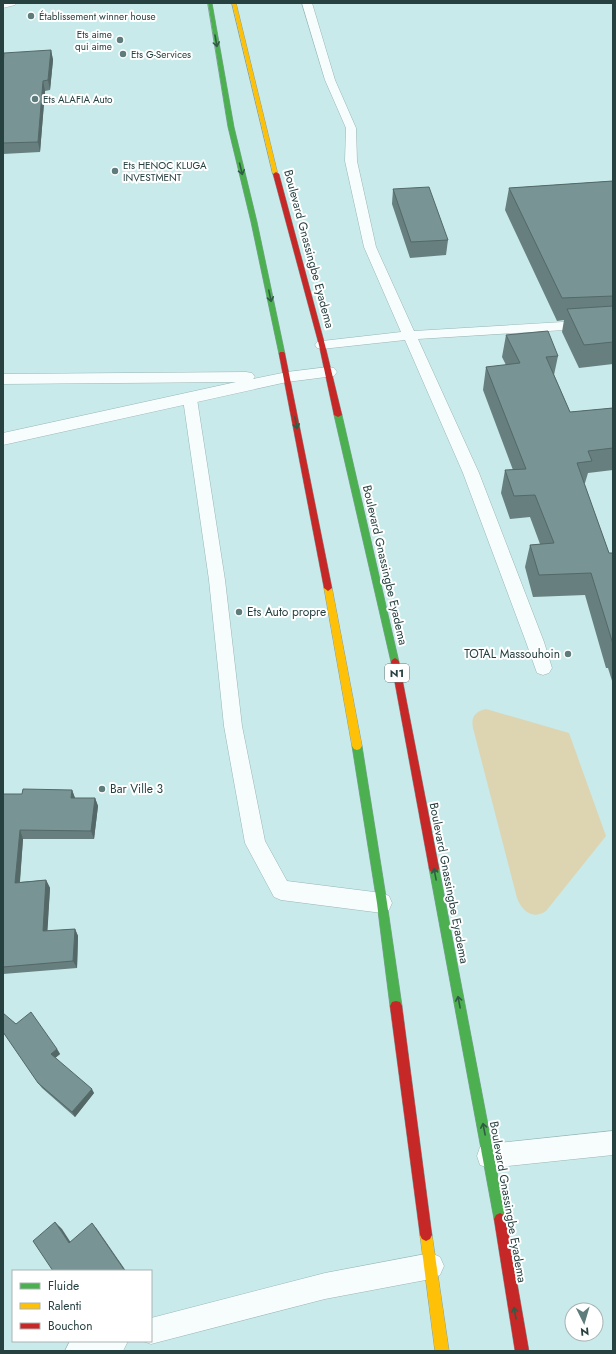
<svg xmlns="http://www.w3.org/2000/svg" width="616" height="1354" viewBox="0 0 616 1354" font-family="Jost,sans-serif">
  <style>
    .green { fill: #ddd5b2 }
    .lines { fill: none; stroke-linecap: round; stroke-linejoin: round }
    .lane-casing { stroke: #9ab6b6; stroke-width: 1 }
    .street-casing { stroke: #9ab6b6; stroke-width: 1 }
    .fast-casing { stroke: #84a1a1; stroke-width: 1 }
    .slow-casing { stroke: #84a1a1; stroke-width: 1 }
    .jam-casing { stroke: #84a1a1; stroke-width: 1 }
    .lane { fill: #f7fcfc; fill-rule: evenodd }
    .street { fill: #f7fcfc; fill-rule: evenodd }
    .fast { fill: #4caf50; fill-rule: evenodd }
    .slow { fill: #ffc107; fill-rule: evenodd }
    .jam { fill: #c62828; fill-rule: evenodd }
    .wall { fill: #677f7f }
    .shaded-wall { fill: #546868 }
    .building { fill: #789494; stroke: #546868 }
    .oneway { stroke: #305c45 }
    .poi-dot { fill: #5f7c7c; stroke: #fff; stroke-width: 1.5 }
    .labels { text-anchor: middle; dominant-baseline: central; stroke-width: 4; stroke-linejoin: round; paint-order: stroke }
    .far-poi-label { font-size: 10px; fill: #274141; stroke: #fff; text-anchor: start }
    .shield { fill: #fff; stroke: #687a7a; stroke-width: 1 }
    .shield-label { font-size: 11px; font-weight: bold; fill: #274141 }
    .street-label { font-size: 12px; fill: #274141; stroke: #fff }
    .poi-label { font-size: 12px; fill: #274141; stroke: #fff; text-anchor: start }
  </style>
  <rect width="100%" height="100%" fill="#c8eaea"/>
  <path class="green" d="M 486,709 L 569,733 L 606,836 L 546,911 C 532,920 522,911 517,898 L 473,728 C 471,717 474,712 486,709 Z"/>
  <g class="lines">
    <defs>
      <g id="lane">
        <path d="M 302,3 L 312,3 L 335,80 L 356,128 L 357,161 L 376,247 L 414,331 L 613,319 L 613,327 L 418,339 L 479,473 L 544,642 L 552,668 L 549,673 L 543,675 L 537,673 L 526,642 L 463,473 L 405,340 L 322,349 L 317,348 L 315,345 L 317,342 L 322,341 L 401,332 L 364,247 L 345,161 L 346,128 L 325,80 Z"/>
        <path d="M 190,394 L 195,396 L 197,399 L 225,580 L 242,726 L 265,841 L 287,881 L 382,893 L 389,896 L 392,903 L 389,910 L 382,913 L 281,900 L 274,897 L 245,843 L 224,726 L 209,580 L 183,399 L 185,396 Z"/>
        <path d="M 613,1131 L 613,1155 L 489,1168 L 480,1165 L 477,1156 L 480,1147 L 489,1144 Z"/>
        <path d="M 431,1253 L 440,1257 L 444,1266 L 440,1275 L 431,1279 L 325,1299 L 151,1344 L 143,1341 L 151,1341 L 151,1318 L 325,1273 Z"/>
        <path d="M 70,1341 L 128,1341 L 123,1351 L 65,1351 Z"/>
      </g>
      <g id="street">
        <path d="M 3,3 L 17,3 L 15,5 L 3,8 Z"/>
        <path d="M 328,367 L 334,368 L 337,372 L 334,376 L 287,382 L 3,445 L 3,433 L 236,382 L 3,384 L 3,374 L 246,372 L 252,373 L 255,377 L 253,379 L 287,372 Z"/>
      </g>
      <g id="fast">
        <path d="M 208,3 L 212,3 L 234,127 L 257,222 L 285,354 L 282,356 L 279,354 L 251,222 L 228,127 Z"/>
        <path d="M 335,413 L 341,413 L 342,415 L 399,662 L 398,664 L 392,664 L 391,662 L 334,415 Z"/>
        <path d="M 357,742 L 360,743 L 362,746 L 387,903 L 402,1006 L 400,1010 L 396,1011 L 392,1010 L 390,1006 L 377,903 L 352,746 L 354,743 Z"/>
        <path d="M 434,863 L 438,865 L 439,868 L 506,1219 L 504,1223 L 500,1225 L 496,1223 L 494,1219 L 429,868 L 430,865 Z"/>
      </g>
      <g id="slow">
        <path d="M 232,3 L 236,3 L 278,175 L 273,174 Z"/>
        <path d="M 328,585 L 332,588 L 362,746 L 360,749 L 357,750 L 354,749 L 352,746 L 324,588 Z"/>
        <path d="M 426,1229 L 430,1231 L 432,1235 L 449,1351 L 435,1351 L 420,1235 L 422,1231 Z"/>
      </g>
      <g id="jam">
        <path d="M 276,172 L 279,174 L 325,345 L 342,415 L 338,417 L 334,415 L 319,345 L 273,174 Z"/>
        <path d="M 280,352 L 284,352 L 285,354 L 332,588 L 328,591 L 324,588 L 279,354 Z"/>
        <path d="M 395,658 L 398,660 L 399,662 L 439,868 L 438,871 L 434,873 L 430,871 L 429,868 L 391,662 L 392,660 Z"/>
        <path d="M 396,1001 L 400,1002 L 402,1006 L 432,1235 L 430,1239 L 426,1241 L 422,1239 L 420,1235 L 390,1006 L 392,1002 Z"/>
        <path d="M 500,1213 L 504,1215 L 506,1219 L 529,1351 L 515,1351 L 494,1219 L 496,1215 Z"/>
      </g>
    </defs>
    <use href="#lane" class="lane-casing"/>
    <use href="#street" class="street-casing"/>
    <use href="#fast" class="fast-casing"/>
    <use href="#slow" class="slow-casing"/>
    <use href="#jam" class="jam-casing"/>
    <use href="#lane" class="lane"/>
    <use href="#street" class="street"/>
    <use href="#fast" class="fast"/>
    <use href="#slow" class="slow"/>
    <use href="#jam" class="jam"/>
  </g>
  <g class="wall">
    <path d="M 51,50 L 53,60 L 50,90 L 45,91 L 40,152 L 3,154 L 3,65 Z"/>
    <path d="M 613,181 L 613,364 L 579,368 L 562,332 L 564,320 L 557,321 L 505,210 L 509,188 Z"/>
    <path d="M 393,189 L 448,240 L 446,255 L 410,258 L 392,204 Z"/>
    <path d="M 506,335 L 558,356 L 554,375 L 570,412 L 613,408 L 613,470 L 588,473 L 585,483 L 584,483 L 609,553 L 613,553 L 613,684 L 608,668 L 606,668 L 585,595 L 533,597 L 525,567 L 530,545 L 540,544 L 530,517 L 510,519 L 501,493 L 505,470 L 513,470 L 483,390 L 486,367 L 506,365 L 502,357 Z"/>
    <path d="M 72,790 L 75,798 L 95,798 L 98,806 L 94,839 L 23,839 L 20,882 L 46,880 L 50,888 L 47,931 L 75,929 L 78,936 L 77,968 L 3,974 L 3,794 L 22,794 Z"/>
    <path d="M 16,1024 L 57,1049 L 60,1054 L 55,1058 L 94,1093 L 75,1117 L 42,1088 L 38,1083 Z"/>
  </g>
  <g class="shaded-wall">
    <path d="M 51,50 L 53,60 L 50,90 L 48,80 Z"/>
    <path d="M 43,81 L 45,91 L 40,152 L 38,142 Z"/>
    <path d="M 72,790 L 75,798 L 71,798 Z"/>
    <path d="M 95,798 L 98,806 L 94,839 L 91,831 Z"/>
    <path d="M 20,830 L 23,839 L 19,891 L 15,883 Z"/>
    <path d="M 46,880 L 50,888 L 47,939 L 43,931 Z"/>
    <path d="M 75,929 L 78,936 L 77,968 L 73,961 Z"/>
    <path d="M 57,1049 L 60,1054 L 54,1059 L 51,1054 Z"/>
    <path d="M 92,1089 L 94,1093 L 75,1117 L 72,1112 Z"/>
    <path d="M 55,1222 L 62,1229 L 75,1249 L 69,1243 Z"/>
    <path d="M 92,1223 L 97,1229 L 126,1271 L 125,1271 Z"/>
  </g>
  <g class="building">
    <path d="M 51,50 L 48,80 L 43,81 L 38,142 L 3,143 L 3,65 L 4,53 Z"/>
    <path d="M 613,181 L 613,296 L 562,298 L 509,188 Z"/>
    <path d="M 429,187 L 448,240 L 411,242 L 393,189 Z"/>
    <path d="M 613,306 L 613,342 L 584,345 L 567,309 Z"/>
    <path d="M 548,331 L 558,356 L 546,357 L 570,412 L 613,408 L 613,448 L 588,451 L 592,461 L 577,463 L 609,553 L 613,553 L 613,644 L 591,573 L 539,575 L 530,545 L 554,543 L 535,495 L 514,496 L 505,470 L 526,469 L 486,367 L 520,363 L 506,335 Z"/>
    <path d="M 23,789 L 72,790 L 71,798 L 95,798 L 91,831 L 20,830 L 15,883 L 46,880 L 43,931 L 75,929 L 73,961 L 3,967 L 3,794 L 22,794 Z"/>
    <path d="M 31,1012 L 57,1049 L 51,1054 L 92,1089 L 72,1112 L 38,1083 L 3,1032 L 3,1013 L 16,1024 Z"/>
    <path d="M 55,1222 L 69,1243 L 92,1223 L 125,1271 L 53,1271 L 33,1241 Z"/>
  </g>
  <defs><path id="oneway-shaft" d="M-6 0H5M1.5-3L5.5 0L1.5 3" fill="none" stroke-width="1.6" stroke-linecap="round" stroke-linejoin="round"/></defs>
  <g class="oneway">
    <use href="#oneway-shaft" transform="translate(216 41) rotate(80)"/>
    <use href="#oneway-shaft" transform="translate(241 169) rotate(76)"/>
    <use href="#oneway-shaft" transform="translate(270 296) rotate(78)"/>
    <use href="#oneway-shaft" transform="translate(296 423) rotate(79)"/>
    <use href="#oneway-shaft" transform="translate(435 874) rotate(-101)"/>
    <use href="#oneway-shaft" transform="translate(459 1002) rotate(-101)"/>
    <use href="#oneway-shaft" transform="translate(484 1129) rotate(-101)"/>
    <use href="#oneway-shaft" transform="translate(515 1313) rotate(-100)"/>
  </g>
  <g class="poi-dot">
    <circle cx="31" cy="16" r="4"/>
    <circle cx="120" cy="40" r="4"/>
    <circle cx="123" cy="54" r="4"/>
    <circle cx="35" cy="99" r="4"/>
    <circle cx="115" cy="171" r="4"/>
    <circle cx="239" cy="612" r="4"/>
    <circle cx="568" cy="654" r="4"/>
    <circle cx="102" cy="789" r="4"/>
  </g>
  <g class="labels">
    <g class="far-poi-label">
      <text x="39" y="16">Établissement winner house</text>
      <text x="112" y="34" text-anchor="end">Ets aime<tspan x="112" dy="12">qui aime</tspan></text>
      <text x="131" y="54">Ets G-Services</text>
      <text x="43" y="99">Ets ALAFIA Auto</text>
      <text x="123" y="165">Ets HENOC KLUGA<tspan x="123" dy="12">INVESTMENT</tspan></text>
    </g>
    <rect class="shield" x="385" y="664" width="24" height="18" rx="3"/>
    <g class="shield-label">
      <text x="397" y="673">N1</text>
    </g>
    <g class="street-label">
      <text transform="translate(309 249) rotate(75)">Boulevard Gnassingbe Eyadema</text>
      <text transform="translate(385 565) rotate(77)">Boulevard Gnassingbe Eyadema</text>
      <text transform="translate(449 883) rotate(79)">Boulevard Gnassingbe Eyadema</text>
      <text transform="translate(508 1202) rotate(80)">Boulevard Gnassingbe Eyadema</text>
    </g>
    <g class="poi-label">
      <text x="247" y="612">Ets Auto propre</text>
      <text x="560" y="654" text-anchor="end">TOTAL Massouhoin</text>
      <text x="110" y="789">Bar Ville 3</text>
    </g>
  </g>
  <rect width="616" height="1354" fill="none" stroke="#274141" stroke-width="8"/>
  <rect x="12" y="1270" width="140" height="72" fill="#ffffff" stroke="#a9b3b3"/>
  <rect x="20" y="1283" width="20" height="6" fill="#4caf50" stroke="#a9b3b3"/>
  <text x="48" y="1290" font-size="12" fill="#274141">Fluide</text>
  <rect x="20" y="1303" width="20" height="6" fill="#ffc107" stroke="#a9b3b3"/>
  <text x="48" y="1310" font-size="12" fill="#274141">Ralenti</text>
  <rect x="20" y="1323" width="20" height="6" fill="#c62828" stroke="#a9b3b3"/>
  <text x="48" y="1330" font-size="12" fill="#274141">Bouchon</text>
  <g transform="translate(584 1322) rotate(175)"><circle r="19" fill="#ffffff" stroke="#a9b3b3"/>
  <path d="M0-3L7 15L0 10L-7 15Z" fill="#5f7c7c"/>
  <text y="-6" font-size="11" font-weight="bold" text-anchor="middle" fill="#274141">N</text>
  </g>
</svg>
